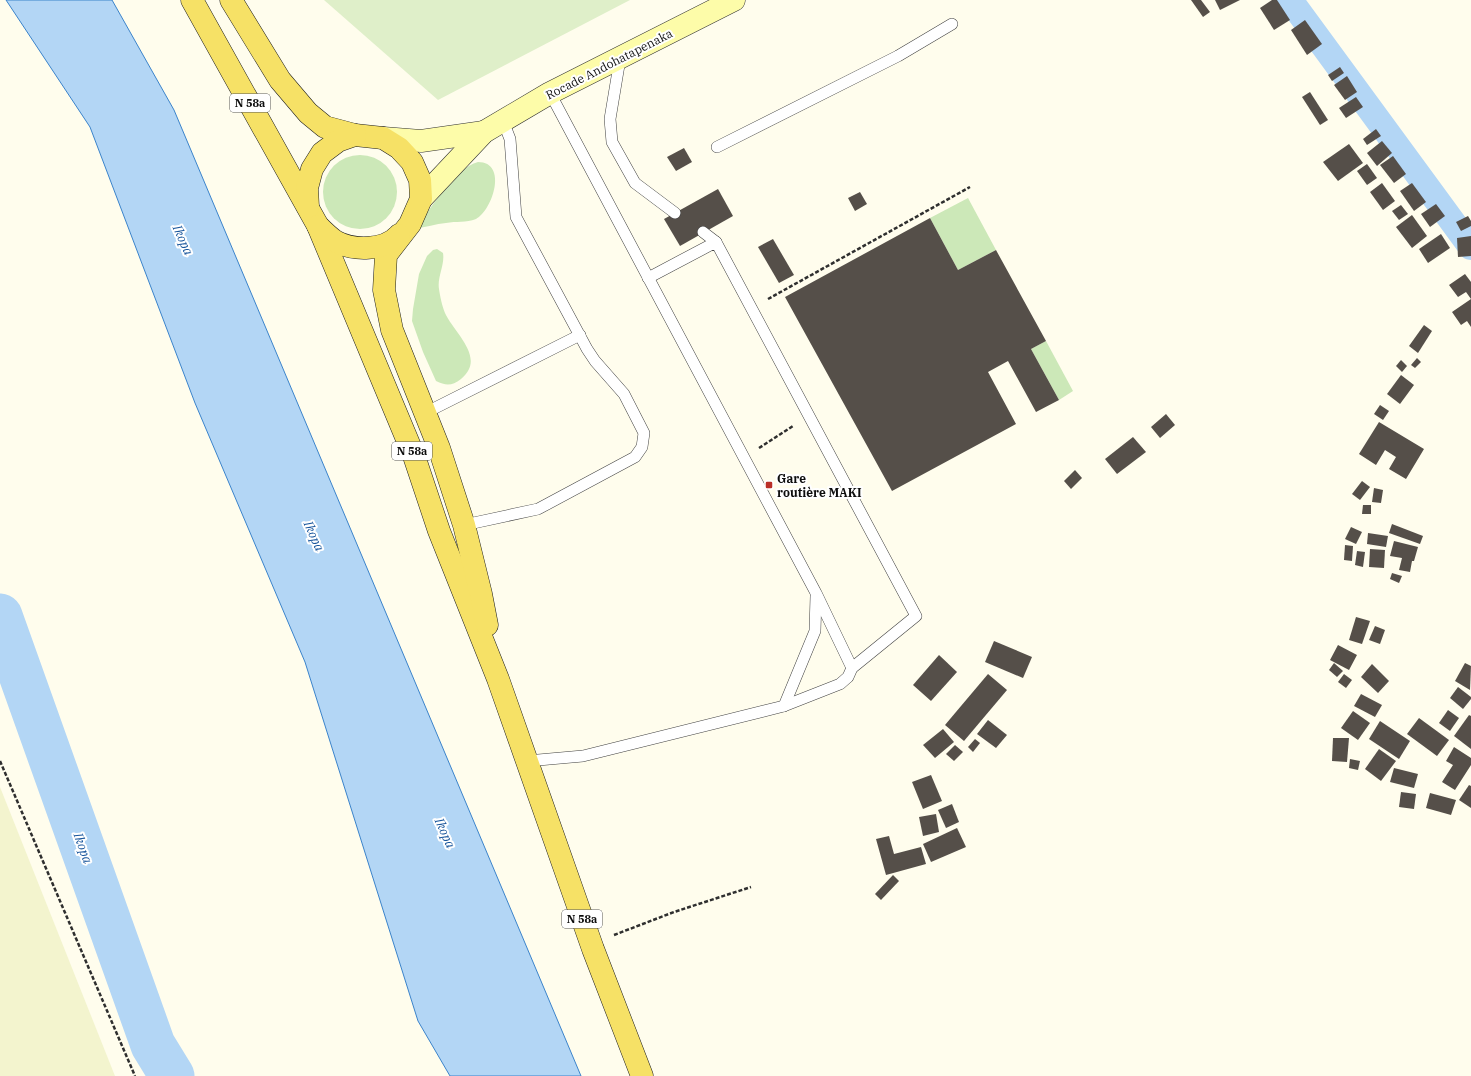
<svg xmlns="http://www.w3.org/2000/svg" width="1471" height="1076" viewBox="0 0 1471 1076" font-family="'IBM Plex Serif',serif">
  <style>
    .farmland { fill: #f3f4ce }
    .green { fill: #cce8b8 }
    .pitch { fill: #dfefc9 }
    .water { fill: #b3d6f5; stroke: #3b83ca }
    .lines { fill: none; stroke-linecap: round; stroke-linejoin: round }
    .canal { stroke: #b3d6f5; stroke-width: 26 }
    .river { stroke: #b3d6f5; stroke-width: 45 }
    .building { fill: #554f49 }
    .lane-casing { stroke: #404040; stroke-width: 12 }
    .secondary-casing { stroke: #2f2f2f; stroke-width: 23 }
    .primary-casing { stroke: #1e1e1e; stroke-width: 23 }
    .path { stroke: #2f2f2f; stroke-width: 2.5; stroke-dasharray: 4 2; stroke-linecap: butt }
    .lane { stroke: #fff; stroke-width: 11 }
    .secondary { stroke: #fdfca9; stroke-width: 22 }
    .primary { stroke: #f6e166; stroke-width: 22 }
    .poi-dot { fill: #ba2f28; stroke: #fff; stroke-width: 1.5 }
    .labels { text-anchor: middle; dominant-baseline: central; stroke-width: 4; stroke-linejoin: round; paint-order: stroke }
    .shield { fill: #fff; stroke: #565656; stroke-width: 1 }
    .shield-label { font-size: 11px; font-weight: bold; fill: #0d0d0d }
    .street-label { font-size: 12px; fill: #0d0d0d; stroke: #fff }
    .poi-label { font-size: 12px; font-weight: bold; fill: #0d0d0d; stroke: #fff; text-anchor: start }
    .water-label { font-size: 13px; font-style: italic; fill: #19569c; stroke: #fff }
  </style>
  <rect width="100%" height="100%" fill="#fffded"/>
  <path class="farmland" d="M 0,787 L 115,1076 L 0,1076 Z"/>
  <g class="green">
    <circle cx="360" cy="192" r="37"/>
    <path d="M 478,162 C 508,162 493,210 476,219 C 466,223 456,221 446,223 C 436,224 425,227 416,229 C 430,209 455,168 478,162 Z"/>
    <path d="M 968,198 L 996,250 L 958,270 L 930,218 Z"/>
    <path d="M 437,249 L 443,253 C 445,265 437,277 439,289 C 440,296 442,306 445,313 C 454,333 487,358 461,379 C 452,386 446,386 436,381 L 423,352 L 412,321 L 413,309 L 419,274 L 427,256 L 433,250 Z"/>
    <path d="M 1046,341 L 1073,391 L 1059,400 L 1031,349 Z"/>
  </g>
  <path class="pitch" d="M 324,0 L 630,0 L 438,100 Z"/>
  <path class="water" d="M 6,0 L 112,0 L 174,110 L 581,1076 L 450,1076 L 418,1021 L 305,662 L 195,403 L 90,127 Z"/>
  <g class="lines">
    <path class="canal" d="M 1290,0 L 1471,247"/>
    <path class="river" d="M 0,616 L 153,1045 L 172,1076"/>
  </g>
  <g class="building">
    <path d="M 1191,0 L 1201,0 L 1210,12 L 1203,17 Z"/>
    <path d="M 1215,0 L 1240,0 L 1220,10 Z"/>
    <path d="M 1272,0 L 1277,0 L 1290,20 L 1274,30 L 1260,8 Z"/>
    <path d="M 1305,20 L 1322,44 L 1307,55 L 1291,30 Z"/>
    <path d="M 1340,67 L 1344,73 L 1332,81 L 1328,75 Z"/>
    <path d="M 1347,76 L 1357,92 L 1345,100 L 1334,85 Z"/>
    <path d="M 1310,92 L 1328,120 L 1320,125 L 1302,97 Z"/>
    <path d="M 1356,97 L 1363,107 L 1346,118 L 1339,108 Z"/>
    <path d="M 1376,129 L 1381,136 L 1367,145 L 1363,139 Z"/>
    <path d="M 1382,141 L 1392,153 L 1377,166 L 1367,153 Z"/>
    <path d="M 1349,144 L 1363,163 L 1338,181 L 1323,162 Z"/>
    <path d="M 684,148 L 692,162 L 676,171 L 667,157 Z"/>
    <path d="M 1393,156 L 1406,174 L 1394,183 L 1380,165 Z"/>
    <path d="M 1367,164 L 1377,178 L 1367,185 L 1357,171 Z"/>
    <path d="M 1382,183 L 1395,201 L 1383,210 L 1370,192 Z"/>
    <path d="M 1412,183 L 1426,202 L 1414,211 L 1400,191 Z"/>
    <path d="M 718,189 L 733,216 L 680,246 L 664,219 Z"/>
    <path d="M 860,192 L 867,204 L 855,211 L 848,198 Z"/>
    <path d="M 1436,204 L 1445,216 L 1430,227 L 1421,214 Z"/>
    <path d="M 1401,205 L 1408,214 L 1399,220 L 1392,211 Z"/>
    <path d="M 1412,215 L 1427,236 L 1412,248 L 1396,227 Z"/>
    <path d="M 1468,216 L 1471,221 L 1471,226 L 1461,231 L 1456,222 Z"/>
    <path d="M 930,218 L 958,270 L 996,250 L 1046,341 L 1031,349 L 1059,400 L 1036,412 L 1008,361 L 988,372 L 1016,424 L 892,491 L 785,297 Z"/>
    <path d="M 1441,234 L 1450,248 L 1428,263 L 1419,249 Z"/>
    <path d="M 1471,236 L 1471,256 L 1458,257 L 1457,238 Z"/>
    <path d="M 773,239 L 794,275 L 779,283 L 758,247 Z"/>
    <path d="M 1465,274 L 1471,282 L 1471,299 L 1466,292 L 1458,297 L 1449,285 Z"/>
    <path d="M 1471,299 L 1471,327 L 1467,321 L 1461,325 L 1452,312 Z"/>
    <path d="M 1424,325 L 1432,331 L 1418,353 L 1409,346 Z"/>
    <path d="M 1417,358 L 1421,362 L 1415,368 L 1411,365 Z"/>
    <path d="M 1401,360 L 1407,366 L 1402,372 L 1396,366 Z"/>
    <path d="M 1401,375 L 1414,385 L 1400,404 L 1387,394 Z"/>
    <path d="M 1380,405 L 1389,411 L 1383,420 L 1374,414 Z"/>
    <path d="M 1166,414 L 1175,425 L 1160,438 L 1151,427 Z"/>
    <path d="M 1379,422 L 1424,449 L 1406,479 L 1389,469 L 1396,457 L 1385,450 L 1376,465 L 1359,454 Z"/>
    <path d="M 1133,437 L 1146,452 L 1117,474 L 1105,459 Z"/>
    <path d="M 1075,470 L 1082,478 L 1071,489 L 1064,481 Z"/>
    <path d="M 1362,481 L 1370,487 L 1360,500 L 1352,494 Z"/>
    <path d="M 1374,488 L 1383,490 L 1381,503 L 1372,502 Z"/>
    <path d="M 1363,505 L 1371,505 L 1371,514 L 1362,514 Z"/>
    <path d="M 1392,524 L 1423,536 L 1420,544 L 1389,533 Z"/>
    <path d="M 1351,527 L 1362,532 L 1356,544 L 1345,539 Z"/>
    <path d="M 1368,533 L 1388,536 L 1386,547 L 1367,544 Z"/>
    <path d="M 1394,541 L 1418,547 L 1414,561 L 1412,561 L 1410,572 L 1399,570 L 1402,558 L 1390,556 Z"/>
    <path d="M 1345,545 L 1353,546 L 1352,561 L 1344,560 Z"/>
    <path d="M 1370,549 L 1385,550 L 1384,568 L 1369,567 Z"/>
    <path d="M 1357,551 L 1365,552 L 1363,567 L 1355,565 Z"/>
    <path d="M 1392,573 L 1402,576 L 1399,583 L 1390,579 Z"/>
    <path d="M 1356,617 L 1370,621 L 1362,644 L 1349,640 Z"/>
    <path d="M 1375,626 L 1385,630 L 1380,644 L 1369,640 Z"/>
    <path d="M 994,641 L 1032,657 L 1023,678 L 985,662 Z"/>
    <path d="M 1338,645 L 1357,655 L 1349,670 L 1330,660 Z"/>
    <path d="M 939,655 L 957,672 L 931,701 L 913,685 Z"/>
    <path d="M 1334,663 L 1343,671 L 1337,677 L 1329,670 Z"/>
    <path d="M 1465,663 L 1471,666 L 1470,690 L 1455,681 Z"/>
    <path d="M 1372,664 L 1389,681 L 1378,693 L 1361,677 Z"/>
    <path d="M 988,674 L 1007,690 L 964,741 L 945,725 Z"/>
    <path d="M 1344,674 L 1352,680 L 1346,688 L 1338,682 Z"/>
    <path d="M 1458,687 L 1471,697 L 1471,699 L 1463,709 L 1450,698 Z"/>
    <path d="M 1361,694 L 1382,705 L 1375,717 L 1354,706 Z"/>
    <path d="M 1448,710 L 1459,718 L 1450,731 L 1439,723 Z"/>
    <path d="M 1353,711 L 1370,723 L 1358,740 L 1341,728 Z"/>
    <path d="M 1469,715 L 1471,716 L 1471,749 L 1454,736 Z"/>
    <path d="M 1419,718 L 1449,740 L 1437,756 L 1407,734 Z"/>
    <path d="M 988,720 L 1007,735 L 996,748 L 977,734 Z"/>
    <path d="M 1380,721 L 1410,741 L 1399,759 L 1369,739 Z"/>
    <path d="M 943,729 L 954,742 L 935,758 L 923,745 Z"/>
    <path d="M 1333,738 L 1349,738 L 1347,762 L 1332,761 Z"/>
    <path d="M 975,739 L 980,743 L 973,752 L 968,747 Z"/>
    <path d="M 955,745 L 963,752 L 954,761 L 946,754 Z"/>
    <path d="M 1454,747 L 1471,758 L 1471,765 L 1455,790 L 1442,782 L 1453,765 L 1446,761 Z"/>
    <path d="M 1379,749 L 1396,761 L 1381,781 L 1365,769 Z"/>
    <path d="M 1350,759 L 1360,761 L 1358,770 L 1349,768 Z"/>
    <path d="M 1394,768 L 1418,774 L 1414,788 L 1390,782 Z"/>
    <path d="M 931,775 L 942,801 L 923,809 L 912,782 Z"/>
    <path d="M 1469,785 L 1471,786 L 1471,808 L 1459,800 Z"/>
    <path d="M 1401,792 L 1416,794 L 1414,809 L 1399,807 Z"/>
    <path d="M 1430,793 L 1456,800 L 1451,815 L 1426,808 Z"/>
    <path d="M 952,804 L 959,822 L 946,828 L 938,810 Z"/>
    <path d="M 936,814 L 939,832 L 923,836 L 919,817 Z"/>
    <path d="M 957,828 L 966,847 L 931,862 L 923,844 Z"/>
    <path d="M 889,836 L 894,854 L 921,847 L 926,864 L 886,875 L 876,839 Z"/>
    <path d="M 893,875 L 899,881 L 881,900 L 875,894 Z"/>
  </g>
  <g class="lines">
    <defs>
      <g id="lane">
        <path d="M 620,59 L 610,119 L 612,142 L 635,183 L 675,213"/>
        <path d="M 550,93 L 816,593 L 852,668"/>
        <path d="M 717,147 L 898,56 L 952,24"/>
        <path d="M 703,232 L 716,242"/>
        <path d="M 425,413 L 580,335"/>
        <path d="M 464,525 L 538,509 L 635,457 L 642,447 L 644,433 L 624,394 L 595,361 L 587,349 L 516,217 L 510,139 L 503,121"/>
        <path d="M 784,706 L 815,631 L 816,596"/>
        <path d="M 527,761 L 583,756 L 784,706 L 840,684 L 848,677 L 852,668 L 916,616 L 716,242 L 648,278"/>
      </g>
      <g id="secondary">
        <path d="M 383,138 L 421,141 L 484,132"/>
        <path d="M 421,199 L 484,132 L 550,93 L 734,0"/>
      </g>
      <g id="primary">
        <path d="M 192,0 L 318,226 L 414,456 L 439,531 L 498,679 L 593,949 L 642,1076"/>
        <path d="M 231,0 L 280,80 L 308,113 L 325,127 L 355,135 L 383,138 L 399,148 L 412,162 L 420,180 L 421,199 L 410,224 L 386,255 L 384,290 L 392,330 L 439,448 L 464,525 L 481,594 L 487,625"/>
        <path d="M 308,207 L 307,188 L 312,169 L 322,153 L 338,141 L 355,135"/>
        <path d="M 318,226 C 323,231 329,237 335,241 C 353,251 385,251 399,235"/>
      </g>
    </defs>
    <use href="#lane" class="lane-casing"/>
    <use href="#secondary" class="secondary-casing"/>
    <use href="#primary" class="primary-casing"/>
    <g class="path">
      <path d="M 768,299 L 970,187"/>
      <path d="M 759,448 L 793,426"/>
      <path d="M 0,761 L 135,1076"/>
      <path d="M 614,935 L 674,912 L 751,887"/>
    </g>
    <use href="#lane" class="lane"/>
    <use href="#secondary" class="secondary"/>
    <use href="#primary" class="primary"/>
  </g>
  <rect class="poi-dot" x="765" y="481" width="8" height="8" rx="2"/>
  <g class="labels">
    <g class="shield">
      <rect x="230" y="94" width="40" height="18" rx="3"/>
      <rect x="392" y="442" width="40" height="18" rx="3"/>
      <rect x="562" y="910" width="40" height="18" rx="3"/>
    </g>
    <g class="shield-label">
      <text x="250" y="103">N 58a</text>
      <text x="412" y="451">N 58a</text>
      <text x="582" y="919">N 58a</text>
    </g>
    <g class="street-label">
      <text transform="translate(609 64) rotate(-27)">Rocade Andohatapenaka</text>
    </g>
    <g class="poi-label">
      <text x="777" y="478">Gare<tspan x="777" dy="14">routière MAKI</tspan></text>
    </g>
    <g class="water-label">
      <text transform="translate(183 240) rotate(66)">Ikopa</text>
      <text transform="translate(314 536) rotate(66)">Ikopa</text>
      <text transform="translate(445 833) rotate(66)">Ikopa</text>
      <text transform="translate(83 848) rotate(70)">Ikopa</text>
    </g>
  </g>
</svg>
